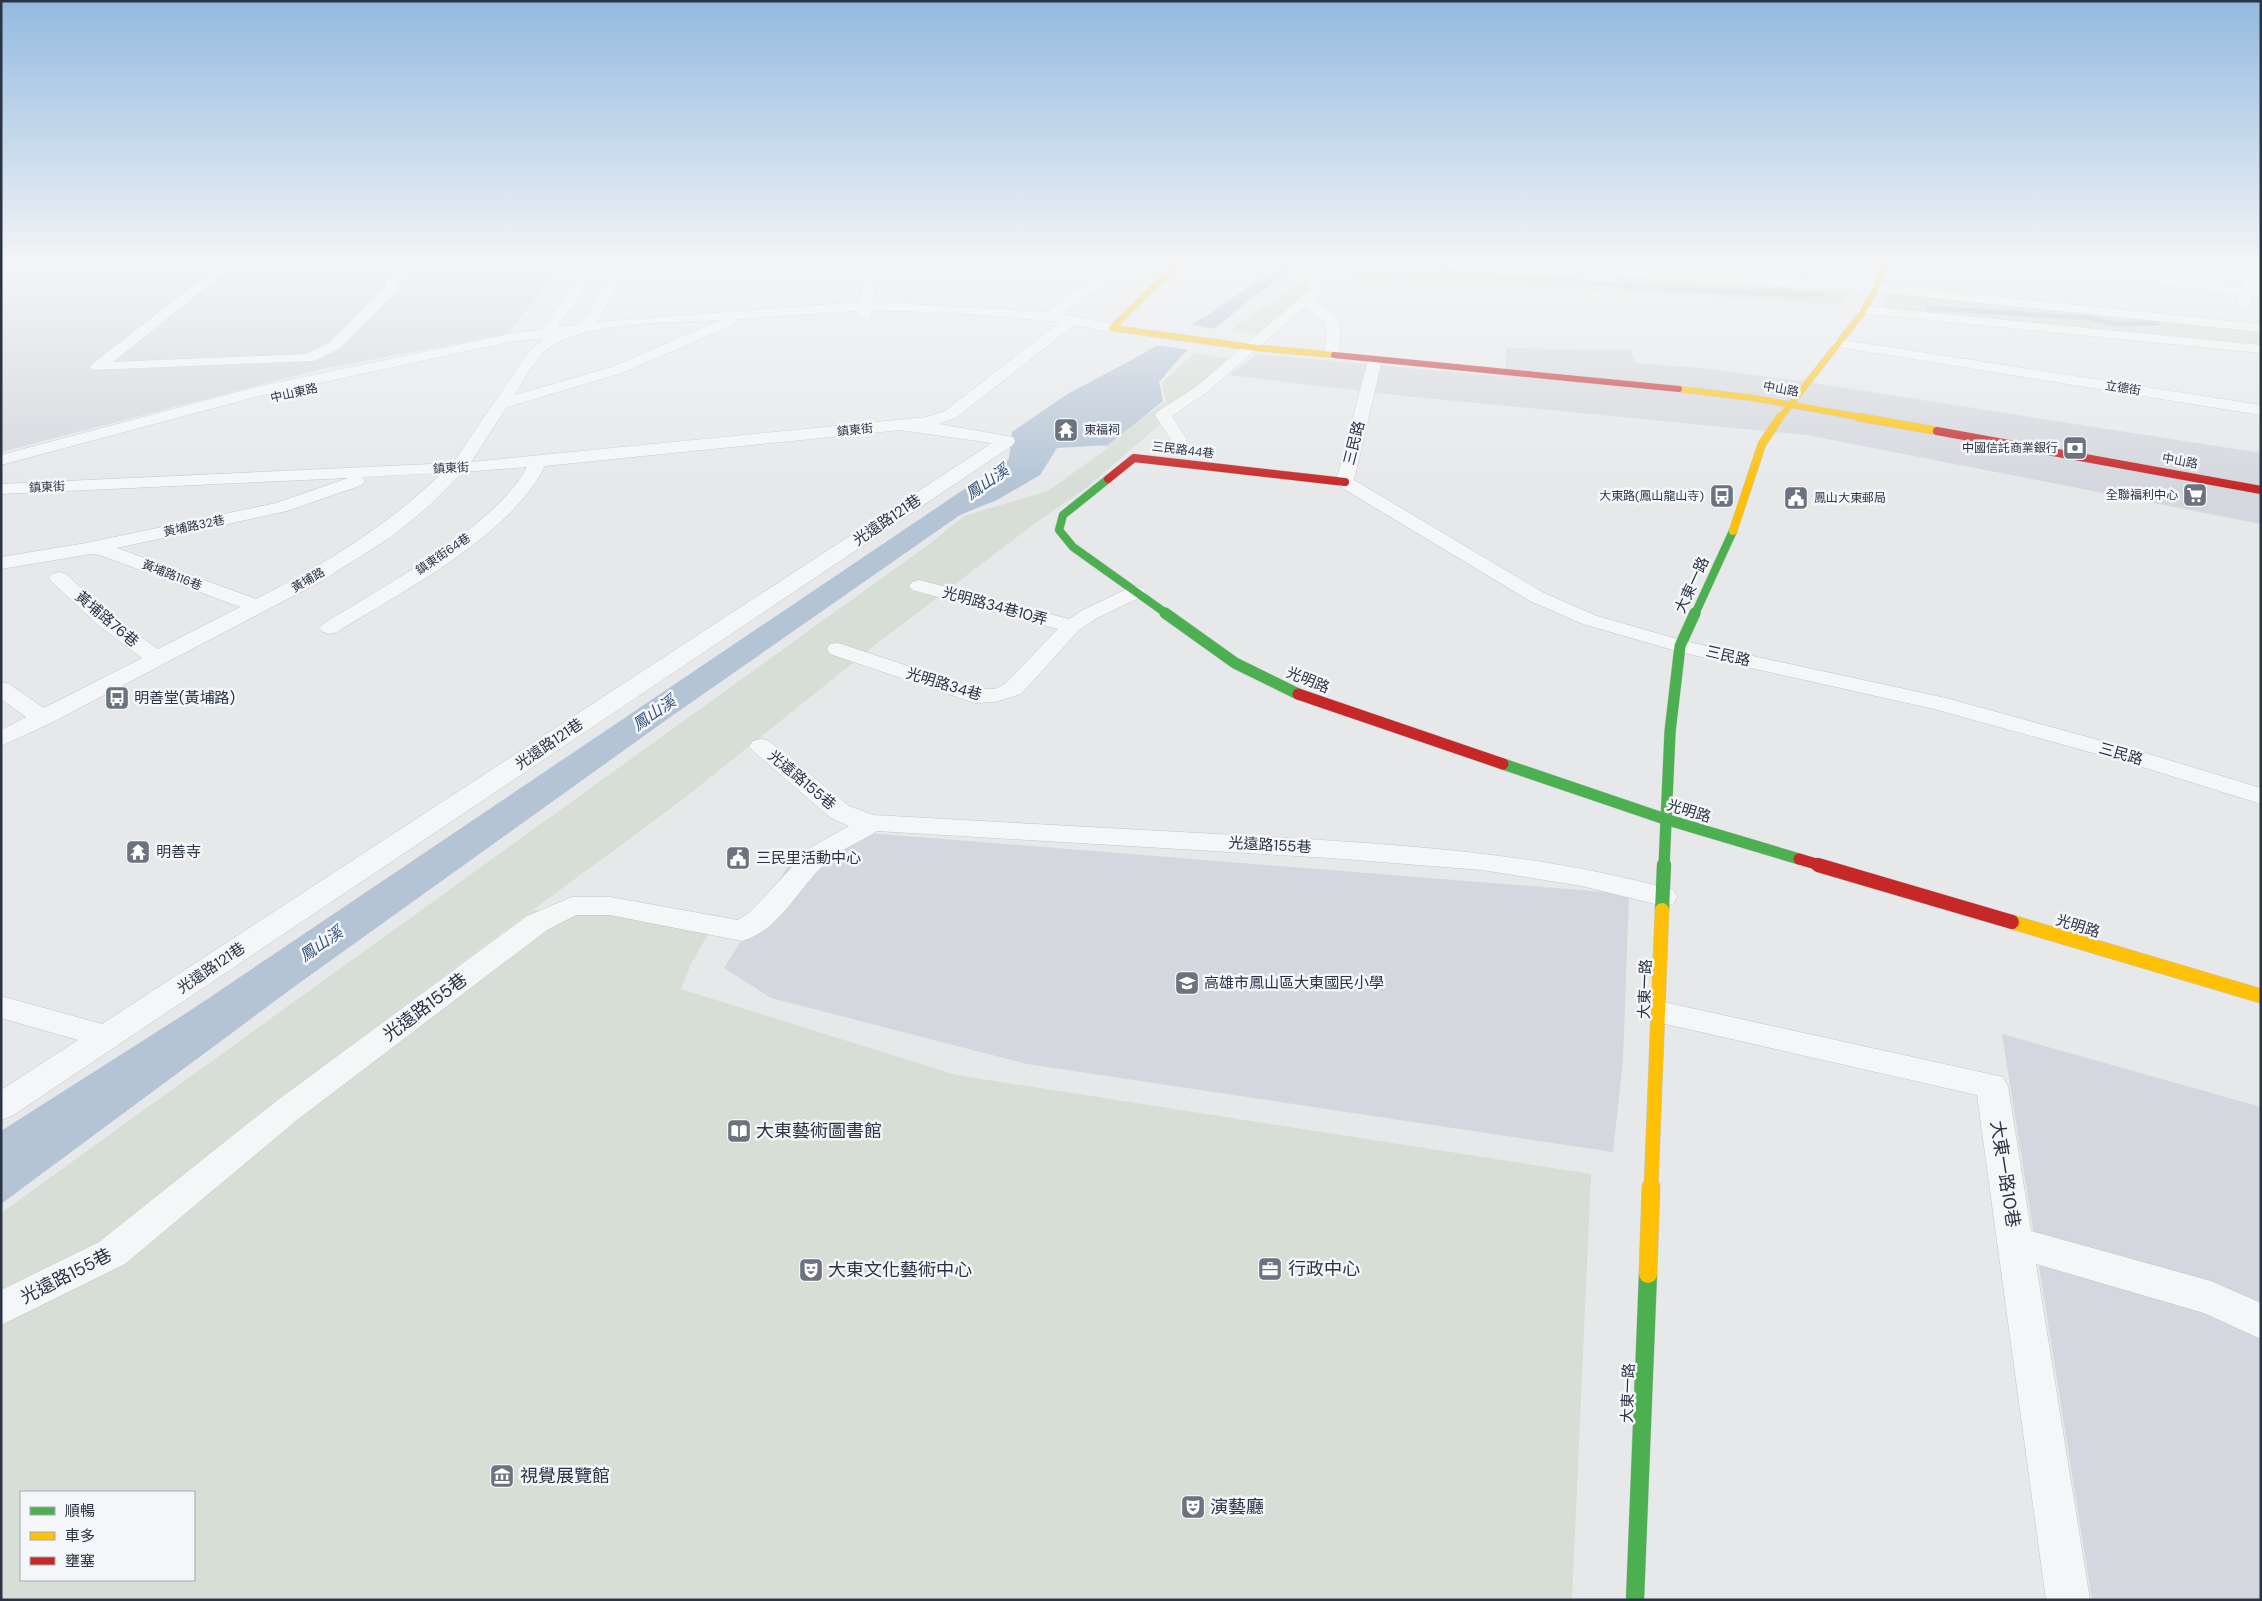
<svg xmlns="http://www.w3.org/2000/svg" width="2262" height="1601" viewBox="0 0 2262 1601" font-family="'DM Sans','Noto Sans TC',sans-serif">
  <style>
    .built { fill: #d4d7dd }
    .green { fill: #d6ded6; fill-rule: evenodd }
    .water { fill: #b4c4d5 }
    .pier { fill: #e6e8ea }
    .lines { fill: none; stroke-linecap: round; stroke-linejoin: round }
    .stream { stroke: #b4c4d5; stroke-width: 5 }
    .street-casing { stroke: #c4c6c8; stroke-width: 1 }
    .fast-far3-casing { stroke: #c4c6c8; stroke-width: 9 }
    .fast-far2-casing { stroke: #c4c6c8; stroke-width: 12 }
    .fast-far1-casing { stroke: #c4c6c8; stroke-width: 15 }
    .fast-casing { stroke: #c4c6c8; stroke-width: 19 }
    .slow-far3-casing { stroke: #c4c6c8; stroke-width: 7 }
    .slow-far2-casing { stroke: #c4c6c8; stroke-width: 9 }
    .slow-far1-casing { stroke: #c4c6c8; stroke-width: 15 }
    .slow-casing { stroke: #c4c6c8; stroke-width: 19 }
    .jam-far3-casing { stroke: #c4c6c8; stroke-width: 7 }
    .jam-far2-casing { stroke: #c4c6c8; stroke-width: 9 }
    .jam-far1-casing { stroke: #c4c6c8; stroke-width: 12 }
    .jam-casing { stroke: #c4c6c8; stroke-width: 15 }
    .street { fill: #f5f6f7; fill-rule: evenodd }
    .fast-far3 { stroke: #4caf50; stroke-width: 8 }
    .fast-far2 { stroke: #4caf50; stroke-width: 11 }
    .fast-far1 { stroke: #4caf50; stroke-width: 14 }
    .fast { stroke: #4caf50; stroke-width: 18 }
    .slow-far3 { stroke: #ffc107; stroke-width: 6 }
    .slow-far2 { stroke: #ffc107; stroke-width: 8 }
    .slow-far1 { stroke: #ffc107; stroke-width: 14 }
    .slow { stroke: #ffc107; stroke-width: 18 }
    .jam-far3 { stroke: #c62828; stroke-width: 6 }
    .jam-far2 { stroke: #c62828; stroke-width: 8 }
    .jam-far1 { stroke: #c62828; stroke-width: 11 }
    .jam { stroke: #c62828; stroke-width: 14 }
    .labels { text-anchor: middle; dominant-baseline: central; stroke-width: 5; stroke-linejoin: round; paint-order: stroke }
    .far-street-label { font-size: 12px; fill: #2b3445; stroke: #f4f6f9 }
    .far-poi-label { font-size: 12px; fill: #2b3445; stroke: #f4f6f9; text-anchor: end }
    .street-label { font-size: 15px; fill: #2b3445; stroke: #f4f6f9 }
    .poi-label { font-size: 15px; fill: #2b3445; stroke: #f4f6f9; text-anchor: start }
    .water-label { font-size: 16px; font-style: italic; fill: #34527a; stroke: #f4f6f9 }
    .near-street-label { font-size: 18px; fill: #2b3445; stroke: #f4f6f9 }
    .near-poi-label { font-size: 18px; fill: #2b3445; stroke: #f4f6f9; text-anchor: start }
  </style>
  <rect width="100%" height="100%" fill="#e6e8ea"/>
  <g class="built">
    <path d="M 1,264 L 561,264 L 508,334 L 321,369 L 1,452 Z"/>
    <path d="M 1506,348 L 1630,350 L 1636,363 L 1703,368 L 1801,381 L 2261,453 L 2261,524 L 1807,435 L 1404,396 L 1229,375 L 1258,354 L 1506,377 Z"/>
    <path d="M 843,831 L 1629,894 L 1623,1061 L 1613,1152 L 1027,1064 L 771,998 L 724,968 L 788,866 Z"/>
    <path d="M 2002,1034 L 2261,1107 L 2261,1600 L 2092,1600 Z"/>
  </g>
  <g class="green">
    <path d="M 1344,264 L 1418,264 L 1459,271 L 1604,281 L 1603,291 L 1483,284 L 1402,273 L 1365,276 L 1336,270 Z"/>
    <path d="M 1617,275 L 1847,292 L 1843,305 L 1617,291 Z"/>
    <path d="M 1302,281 L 1312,290 L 1257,334 L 1233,329 Z"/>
    <path d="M 1901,293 L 2261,331 L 2261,346 L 1884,309 L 1885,296 Z"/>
    <path d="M 1194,353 L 1230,358 L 1179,408 L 1085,489 L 1038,521 L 884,638 L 682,800 L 374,1027 L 534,910 L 719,915 L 691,964 L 681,989 L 956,1075 L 1591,1174 L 1572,1600 L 1,1600 L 1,1213 L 932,542 L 964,516 L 1048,491 L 1108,448 L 1093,442 L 1108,408 L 1140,420 L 1166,401 L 1162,383 ZM 21,1492 L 194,1492 L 194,1580 L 21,1580 Z"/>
  </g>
  <g class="water">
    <path d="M 1283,264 L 1302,264 L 1256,295 L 1182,355 L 1159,382 L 1163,401 L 1108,445 L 1057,448 L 1040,475 L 997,500 L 960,515 L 669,718 L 298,984 L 1,1204 L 1,1131 L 194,1008 L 1009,459 L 1012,432 L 1069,393 L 1141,355 L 1206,316 Z"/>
    <path d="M 1714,287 L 1753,291 L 1764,296 L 1688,292 Z"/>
  </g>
  <path class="pier" d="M 1187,324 L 1218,329 L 1191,350 L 1154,345 Z"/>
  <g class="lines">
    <g class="stream">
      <path d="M 1415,264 L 1467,274 L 1703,291"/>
      <path d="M 1749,294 L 1823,294"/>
      <path d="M 1928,308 L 2090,318 L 2115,324 L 2158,323"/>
    </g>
    <defs>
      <g id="street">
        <path d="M 221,264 L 235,264 L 113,362 L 306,354 L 329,343 L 385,287 L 386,279 L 403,264 L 417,264 L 398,283 L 397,291 L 339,349 L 314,361 L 92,370 L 90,367 L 92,364 Z"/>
        <path d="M 588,264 L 600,264 L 558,327 L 577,325 L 588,315 L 617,264 L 629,264 L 597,322 L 860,302 L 866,264 L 878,264 L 873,302 L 1048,312 L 1099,274 L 1109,274 L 1110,277 L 1109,280 L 1062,314 L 1112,324 L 1119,328 L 1112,332 L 1074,325 L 957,417 L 939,424 L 1013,437 L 1015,441 L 1013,445 L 12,1116 L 1,1120 L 1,1090 L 78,1040 L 1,1018 L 1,996 L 102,1024 L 992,443 L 900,430 L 545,466 C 510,536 403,591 337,632 L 330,634 L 323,632 L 319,628 L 323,624 C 380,588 496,527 527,467 L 463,472 L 429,506 L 391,537 L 320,582 L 51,723 L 1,746 L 1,730 L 26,717 L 1,699 L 1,682 L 9,684 L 44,708 L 142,658 L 98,625 L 52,582 L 49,578 L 52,574 L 59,572 L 66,574 L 112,617 L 158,649 L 240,607 L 100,555 L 91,554 L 1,569 L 1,557 L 86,543 L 276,503 L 348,478 L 1,494 L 1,484 L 453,463 L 530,350 L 542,341 L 541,338 L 509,342 L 255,397 L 1,465 L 1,455 L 252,388 L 509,334 L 543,329 ZM 872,310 L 971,314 L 1060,322 L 945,411 L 927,417 L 471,462 L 507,407 L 622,373 L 735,324 L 736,319 L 859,311 L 860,317 L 870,317 ZM 720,320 L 612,367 L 515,395 C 523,382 530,367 540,356 C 572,320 674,323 720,320 ZM 442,473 C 387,526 324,565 256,599 L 117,548 L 287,511 L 362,485 L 365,481 L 362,477 Z"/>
        <path d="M 1331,264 L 1345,264 L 1320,285 L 1324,290 L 1314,299 C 1334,312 1343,319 1340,344 C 1339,349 1339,354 1336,359 L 1331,360 L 1324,356 L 1327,335 L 1325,322 L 1306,306 L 1206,393 L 1172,416 L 1187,439 L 1185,443 L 1173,443 L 1155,415 L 1157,412 L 1196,387 L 1310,289 L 1306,284 L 1308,281 Z"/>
        <path d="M 1606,264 L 1618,264 L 1618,269 L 1876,284 L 2261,324 L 2261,332 L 1876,292 L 1612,276 L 1606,272 Z"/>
        <path d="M 1965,264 L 2011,265 L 2053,276 L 2054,279 L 2048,283 L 2010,273 L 1971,268 Z"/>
        <path d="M 2086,264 L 2108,264 L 2147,274 L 2241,287 L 2245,264 L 2257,264 L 2254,289 L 2261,290 L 2261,298 L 2252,297 L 2251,307 L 2244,311 L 2237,307 L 2239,295 L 2147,282 L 2088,267 Z"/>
        <path d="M 1864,306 L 2261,345 L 2261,353 L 1859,313 L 1857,310 L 1859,307 Z"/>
        <path d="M 1837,339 L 2261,405 L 2261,415 L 1832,346 L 1830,343 Z"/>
        <path d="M 1375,356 L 1382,360 L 1354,480 L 1544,593 L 1597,616 L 1684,641 L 1946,698 L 2149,754 L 2261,788 L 2261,804 L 2133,764 L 1934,709 L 1680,652 L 1583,624 L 1530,601 L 1339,486 L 1336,482 L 1368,360 Z"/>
        <path d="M 919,580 L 1069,619 L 1083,610 L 1129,588 L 1136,586 L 1143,588 L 1146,592 L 1143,596 L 1097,618 L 1079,630 L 1021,694 L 995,702 L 975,703 L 830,654 L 827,649 L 830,644 L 838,643 L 978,689 L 995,689 L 1005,684 L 1058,629 L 912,590 L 909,586 L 912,582 Z"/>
        <path d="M 761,739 L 769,741 L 849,806 L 873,815 C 1000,822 1126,829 1253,836 C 1394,844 1536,852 1673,890 L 1677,897 L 1673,904 L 1663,906 L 1582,886 L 1482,870 L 1330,858 L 877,831 C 862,841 841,849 828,861 C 799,886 781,930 742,941 L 610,915 L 576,915 L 547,930 L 297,1120 L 125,1264 L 1,1325 L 1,1290 L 99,1242 L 275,1102 L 527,916 L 572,897 L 610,897 L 738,920 L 750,912 L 810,848 L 849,826 L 831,818 L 753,751 L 749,746 L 753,741 Z"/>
        <path d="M 1659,1001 L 2003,1077 L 2008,1086 L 2031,1231 L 2211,1281 L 2261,1303 L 2261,1339 L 2204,1313 L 2036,1264 L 2090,1600 L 2046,1600 L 1977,1095 L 1648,1020 L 1644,1012 L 1648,1004 Z"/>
      </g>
      <g id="fast-far3">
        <path d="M 1108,479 L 1063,515 L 1059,530 L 1073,547 L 1167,614"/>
        <path d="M 1695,614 L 1733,531"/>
      </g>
      <g id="fast-far2">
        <path d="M 1165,613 L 1235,663 L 1298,694"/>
        <path d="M 1503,764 L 1665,819 L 1799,859"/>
        <path d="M 1664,866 L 1670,732 L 1680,646 L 1695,613"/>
      </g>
      <path id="fast-far1" d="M 1662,910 L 1664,865"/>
      <path id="fast" d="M 1635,1600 L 1648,1274"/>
      <g id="slow-far3">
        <path d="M 1112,328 L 1249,347 L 1334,355"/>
        <path d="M 1112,328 L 1177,264"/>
        <path d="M 1679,389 L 1753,398 L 1865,418"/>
        <path d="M 1780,418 L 1862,313 L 1876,288 L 1883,264"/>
      </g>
      <g id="slow-far2">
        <path d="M 1858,417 L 1937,431"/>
        <path d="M 1733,531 L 1762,444 L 1780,417"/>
      </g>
      <g id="slow-far1">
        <path d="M 2012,922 L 2261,996"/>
        <path d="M 1651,1188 L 1662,910"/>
      </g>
      <path id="slow" d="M 1648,1274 L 1651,1187"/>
      <path id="jam-far3" d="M 1334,355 L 1679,389"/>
      <g id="jam-far2">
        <path d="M 1937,431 L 2261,490"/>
        <path d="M 1108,479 L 1134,458 L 1345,482"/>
      </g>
      <g id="jam-far1">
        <path d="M 1298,694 L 1503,764"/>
        <path d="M 1799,859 L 1823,866"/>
      </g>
      <path id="jam" d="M 1818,865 L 2012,922"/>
    </defs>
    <use href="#street" class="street-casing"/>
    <use href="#fast-far3" class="fast-far3-casing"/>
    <use href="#fast-far2" class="fast-far2-casing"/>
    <use href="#fast-far1" class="fast-far1-casing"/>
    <use href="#fast" class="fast-casing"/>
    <use href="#slow-far3" class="slow-far3-casing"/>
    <use href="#slow-far2" class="slow-far2-casing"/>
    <use href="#slow-far1" class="slow-far1-casing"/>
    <use href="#slow" class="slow-casing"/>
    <use href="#jam-far3" class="jam-far3-casing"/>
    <use href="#jam-far2" class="jam-far2-casing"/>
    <use href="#jam-far1" class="jam-far1-casing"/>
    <use href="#jam" class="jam-casing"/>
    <use href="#street" class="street"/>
    <use href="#fast-far3" class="fast-far3"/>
    <use href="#fast-far2" class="fast-far2"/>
    <use href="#fast-far1" class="fast-far1"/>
    <use href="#fast" class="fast"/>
    <use href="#slow-far3" class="slow-far3"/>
    <use href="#slow-far2" class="slow-far2"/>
    <use href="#slow-far1" class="slow-far1"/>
    <use href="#slow" class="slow"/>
    <use href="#jam-far3" class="jam-far3"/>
    <use href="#jam-far2" class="jam-far2"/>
    <use href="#jam-far1" class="jam-far1"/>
    <use href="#jam" class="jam"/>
  </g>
  <linearGradient id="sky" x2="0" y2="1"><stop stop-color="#93bae0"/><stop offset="0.54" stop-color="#f4f5f6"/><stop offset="1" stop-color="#f4f5f6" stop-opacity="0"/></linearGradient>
  <rect width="2262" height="488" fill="url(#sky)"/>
  <defs>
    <symbol id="temple-square" viewBox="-11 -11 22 22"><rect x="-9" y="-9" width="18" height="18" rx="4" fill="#6c737f" stroke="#f4f6f9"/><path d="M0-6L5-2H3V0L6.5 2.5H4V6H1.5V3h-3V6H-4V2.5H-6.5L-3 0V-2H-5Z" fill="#fff"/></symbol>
    <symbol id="bank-square" viewBox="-11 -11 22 22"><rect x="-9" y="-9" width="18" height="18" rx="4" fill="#6c737f" stroke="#f4f6f9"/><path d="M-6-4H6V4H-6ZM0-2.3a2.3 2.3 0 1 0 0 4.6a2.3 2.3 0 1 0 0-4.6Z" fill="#fff"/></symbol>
    <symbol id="supermarket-square" viewBox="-11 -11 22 22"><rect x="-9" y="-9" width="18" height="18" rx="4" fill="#6c737f" stroke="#f4f6f9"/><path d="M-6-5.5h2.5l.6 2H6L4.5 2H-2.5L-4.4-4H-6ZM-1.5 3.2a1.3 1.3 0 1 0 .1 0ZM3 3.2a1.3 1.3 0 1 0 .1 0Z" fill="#fff"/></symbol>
    <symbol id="bus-square" viewBox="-11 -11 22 22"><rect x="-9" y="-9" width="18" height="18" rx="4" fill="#6c737f" stroke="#f4f6f9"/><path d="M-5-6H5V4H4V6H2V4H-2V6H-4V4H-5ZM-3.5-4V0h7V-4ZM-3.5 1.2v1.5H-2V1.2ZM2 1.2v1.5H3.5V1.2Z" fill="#fff"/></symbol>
    <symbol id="civic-square" viewBox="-11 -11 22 22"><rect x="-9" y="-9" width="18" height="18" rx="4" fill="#6c737f" stroke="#f4f6f9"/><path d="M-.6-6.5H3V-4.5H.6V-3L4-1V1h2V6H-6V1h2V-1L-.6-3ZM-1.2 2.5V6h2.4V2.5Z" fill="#fff"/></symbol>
    <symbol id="school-square" viewBox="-11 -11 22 22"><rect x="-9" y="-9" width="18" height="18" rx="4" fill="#6c737f" stroke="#f4f6f9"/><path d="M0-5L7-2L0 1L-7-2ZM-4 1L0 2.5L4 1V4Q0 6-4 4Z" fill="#fff"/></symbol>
    <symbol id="library-square" viewBox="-11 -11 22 22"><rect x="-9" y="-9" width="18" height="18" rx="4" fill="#6c737f" stroke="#f4f6f9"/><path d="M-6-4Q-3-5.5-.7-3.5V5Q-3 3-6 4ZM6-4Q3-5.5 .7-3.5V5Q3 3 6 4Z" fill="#fff"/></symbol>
    <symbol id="office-square" viewBox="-11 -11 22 22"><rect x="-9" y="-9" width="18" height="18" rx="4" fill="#6c737f" stroke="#f4f6f9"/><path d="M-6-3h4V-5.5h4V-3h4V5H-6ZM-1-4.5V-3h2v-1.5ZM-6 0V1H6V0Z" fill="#fff"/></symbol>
    <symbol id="theatre-square" viewBox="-11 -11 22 22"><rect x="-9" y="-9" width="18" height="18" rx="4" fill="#6c737f" stroke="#f4f6f9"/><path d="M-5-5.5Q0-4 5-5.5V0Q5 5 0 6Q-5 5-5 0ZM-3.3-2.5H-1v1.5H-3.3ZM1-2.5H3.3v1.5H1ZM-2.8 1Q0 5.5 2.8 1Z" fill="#fff"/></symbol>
    <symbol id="museum-square" viewBox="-11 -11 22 22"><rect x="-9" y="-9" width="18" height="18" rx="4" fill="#6c737f" stroke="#f4f6f9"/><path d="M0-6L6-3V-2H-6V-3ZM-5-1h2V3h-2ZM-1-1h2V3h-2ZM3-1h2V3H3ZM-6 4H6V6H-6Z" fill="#fff"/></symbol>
  </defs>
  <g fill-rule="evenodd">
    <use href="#temple-square" x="1052" y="416" width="28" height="28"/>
    <use href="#bank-square" x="2061" y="434" width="28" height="28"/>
    <use href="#supermarket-square" x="2181" y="481" width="28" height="28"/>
    <use href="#bus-square" x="1708" y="482" width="28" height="28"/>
    <use href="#civic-square" x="1782" y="484" width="28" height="28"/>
    <use href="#bus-square" x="103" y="684" width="28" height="28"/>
    <use href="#temple-square" x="124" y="838" width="28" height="28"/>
    <use href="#civic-square" x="724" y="844" width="28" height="28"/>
    <use href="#school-square" x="1173" y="969" width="28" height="28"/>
    <use href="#library-square" x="725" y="1117" width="28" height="28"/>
    <use href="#office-square" x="1256" y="1255" width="28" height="28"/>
    <use href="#theatre-square" x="797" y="1256" width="28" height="28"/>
    <use href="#museum-square" x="488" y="1462" width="28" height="28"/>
    <use href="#theatre-square" x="1179" y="1493" width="28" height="28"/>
  </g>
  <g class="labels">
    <g class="far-street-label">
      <text transform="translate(2123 388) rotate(9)">立德街</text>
      <text transform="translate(1781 389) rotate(10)">中山路</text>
      <text transform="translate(294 393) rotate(-13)">中山東路</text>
      <text transform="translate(855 430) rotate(-6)">鎮東街</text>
      <text transform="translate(1183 450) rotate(7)">三民路44巷</text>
      <text transform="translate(2180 461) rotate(10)">中山路</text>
      <text transform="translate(451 468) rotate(-3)">鎮東街</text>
      <text transform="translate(47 487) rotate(-3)">鎮東街</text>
      <text transform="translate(194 526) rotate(-12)">黃埔路32巷</text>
      <text transform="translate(443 554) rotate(-34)">鎮東街64巷</text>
      <text transform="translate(172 575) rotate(21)">黃埔路116巷</text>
      <text transform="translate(308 580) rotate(-30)">黃埔路</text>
    </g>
    <g class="far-poi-label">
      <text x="1084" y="430" text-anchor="start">東福祠</text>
      <text x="2058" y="448">中國信託商業銀行</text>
      <text x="2178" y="495">全聯福利中心</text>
      <text x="1704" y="496">大東路(鳳山龍山寺)</text>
      <text x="1814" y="498" text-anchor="start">鳳山大東郵局</text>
    </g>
    <g class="street-label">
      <text transform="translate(1354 443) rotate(-76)">三民路</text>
      <text transform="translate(887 520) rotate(-34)">光遠路121巷</text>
      <text transform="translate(1692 585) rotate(-65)">大東一路</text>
      <text transform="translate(995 606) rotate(15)">光明路34巷10弄</text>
      <text transform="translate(107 619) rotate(40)">黃埔路76巷</text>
      <text transform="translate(1728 656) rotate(13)">三民路</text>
      <text transform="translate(1308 680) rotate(22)">光明路</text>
      <text transform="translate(944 684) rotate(17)">光明路34巷</text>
      <text transform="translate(549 744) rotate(-34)">光遠路121巷</text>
      <text transform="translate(2121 754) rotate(16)">三民路</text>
      <text transform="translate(802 780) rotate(40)">光遠路155巷</text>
      <text transform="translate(1689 811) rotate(17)">光明路</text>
      <text transform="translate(1270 845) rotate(3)">光遠路155巷</text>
      <text transform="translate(2078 926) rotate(17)">光明路</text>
      <text transform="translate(211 968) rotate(-34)">光遠路121巷</text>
      <text transform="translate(1645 989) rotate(-88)">大東一路</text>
      <text transform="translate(1628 1393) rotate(-88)">大東一路</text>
    </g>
    <g class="poi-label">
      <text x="134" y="698">明善堂(黃埔路)</text>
      <text x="156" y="852">明善寺</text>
      <text x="756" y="858">三民里活動中心</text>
      <text x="1204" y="983">高雄市鳳山區大東國民小學</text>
    </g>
    <g class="water-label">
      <text transform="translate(987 482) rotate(-35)">鳳山溪</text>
      <text transform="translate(654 713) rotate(-35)">鳳山溪</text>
      <text transform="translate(321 944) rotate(-35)">鳳山溪</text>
    </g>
    <g class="near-street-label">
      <text transform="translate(425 1007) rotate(-37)">光遠路155巷</text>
      <text transform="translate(2005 1174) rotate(81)">大東一路10巷</text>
      <text transform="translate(66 1276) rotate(-27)">光遠路155巷</text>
    </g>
    <g class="near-poi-label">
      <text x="756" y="1131">大東藝術圖書館</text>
      <text x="1288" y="1269">行政中心</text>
      <text x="828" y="1270">大東文化藝術中心</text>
      <text x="520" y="1476">視覺展覽館</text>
      <text x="1210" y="1507">演藝廳</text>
    </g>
  </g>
  <rect width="2262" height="1601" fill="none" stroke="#2b3445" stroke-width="5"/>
  <rect x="20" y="1491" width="175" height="90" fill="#f4f6f9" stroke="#a4a8b1"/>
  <rect x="30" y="1507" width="25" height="8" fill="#4caf50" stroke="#a4a8b1"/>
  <text x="65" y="1516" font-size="15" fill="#2b3445">順暢</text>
  <rect x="30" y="1532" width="25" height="8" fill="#ffc107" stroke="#a4a8b1"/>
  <text x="65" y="1541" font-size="15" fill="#2b3445">車多</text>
  <rect x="30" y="1557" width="25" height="8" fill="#c62828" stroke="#a4a8b1"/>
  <text x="65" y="1566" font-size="15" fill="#2b3445">壅塞</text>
</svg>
